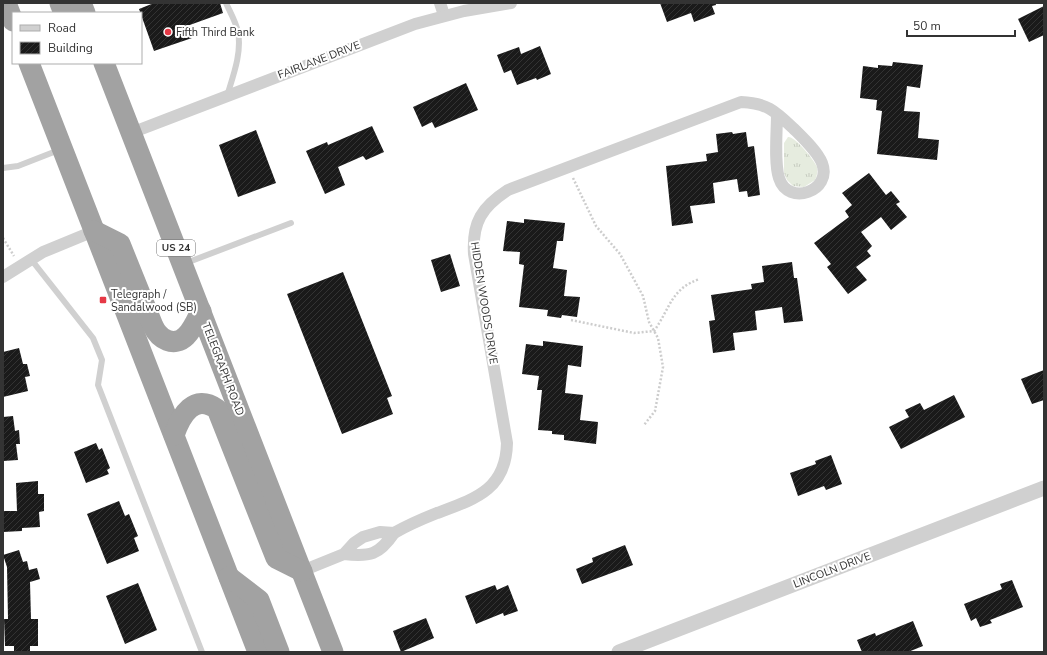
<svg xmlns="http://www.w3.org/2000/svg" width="1047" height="655" viewBox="0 0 1047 655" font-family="'Nunito Sans',sans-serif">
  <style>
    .grass { fill: url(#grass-tufts) }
    .building { fill: url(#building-hatch) }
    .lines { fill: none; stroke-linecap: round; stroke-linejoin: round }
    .path { stroke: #cdcdcd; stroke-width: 2.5; stroke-dasharray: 2 2; stroke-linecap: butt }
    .service { stroke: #d0d0d0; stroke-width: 6 }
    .minor { stroke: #d0d0d0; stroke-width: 12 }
    .tertiary { stroke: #d0d0d0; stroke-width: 15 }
    .trunk { stroke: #a2a2a2; stroke-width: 21 }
    .poi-dot { fill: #e63946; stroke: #fff; stroke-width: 1.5 }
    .labels { text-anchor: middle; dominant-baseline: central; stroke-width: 4; stroke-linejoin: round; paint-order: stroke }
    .shield { fill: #fff; stroke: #707070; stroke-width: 1 }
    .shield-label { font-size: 10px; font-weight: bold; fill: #333 }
    .poi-label { font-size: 11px; fill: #333; stroke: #fff; text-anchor: start }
    .street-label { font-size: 11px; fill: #333; stroke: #fff }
  </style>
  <defs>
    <pattern id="grass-tufts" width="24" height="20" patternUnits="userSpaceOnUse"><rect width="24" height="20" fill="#e6ecdf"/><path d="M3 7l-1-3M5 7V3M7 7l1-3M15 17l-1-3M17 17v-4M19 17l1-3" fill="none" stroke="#c6cbc0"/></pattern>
    <pattern id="building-hatch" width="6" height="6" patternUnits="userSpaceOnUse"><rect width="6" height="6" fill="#1a1a1a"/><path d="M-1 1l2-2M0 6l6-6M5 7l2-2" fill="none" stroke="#333"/></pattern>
  </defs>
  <rect width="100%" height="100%" fill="#fff"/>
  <path class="grass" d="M 788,137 C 795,136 814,160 817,167 C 818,171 817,176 815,180 L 804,187 L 793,186 L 787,180 L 784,173 L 784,143 Z"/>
  <g class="building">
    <path d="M 154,3 L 220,3 L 223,13 L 187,26 L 192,38 L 154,51 L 139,9 Z"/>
    <path d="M 660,3 L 716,3 L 716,5 L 712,6 L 715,14 L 694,22 L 691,13 L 667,22 Z"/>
    <path d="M 1044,6 L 1044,35 L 1029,42 L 1018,19 Z"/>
    <path d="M 540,46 L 551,74 L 537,80 L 536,78 L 517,85 L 511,70 L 504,73 L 497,55 L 519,47 L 521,54 Z"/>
    <path d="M 893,62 L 923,65 L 920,88 L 907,86 L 904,111 L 920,112 L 918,138 L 939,140 L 937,160 L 877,154 L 882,111 L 876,110 L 877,100 L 860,98 L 863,66 L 878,68 L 878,65 L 892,66 Z"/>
    <path d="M 466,83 L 478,110 L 435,128 L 432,122 L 422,127 L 413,107 Z"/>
    <path d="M 372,126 L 384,152 L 366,160 L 363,156 L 338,167 L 345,185 L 325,194 L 306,151 L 327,142 L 328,145 Z"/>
    <path d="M 256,130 L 276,183 L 238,197 L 219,145 Z"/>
    <path d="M 732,132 L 733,134 L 746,132 L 748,147 L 754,146 L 760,195 L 748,197 L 747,191 L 739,192 L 737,179 L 713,183 L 715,203 L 690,206 L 693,223 L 672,226 L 666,166 L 707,161 L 706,154 L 718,152 L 716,134 Z"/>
    <path d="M 869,173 L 886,195 L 891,191 L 900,202 L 896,204 L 907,217 L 891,230 L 881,217 L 861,232 L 872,246 L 867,251 L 871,256 L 856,267 L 867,280 L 848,294 L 827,267 L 831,264 L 814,243 L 849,217 L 845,211 L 852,205 L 842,193 Z"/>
    <path d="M 524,219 L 565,223 L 563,241 L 557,241 L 553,268 L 567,270 L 564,296 L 580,297 L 577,317 L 562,315 L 561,318 L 547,316 L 548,310 L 519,307 L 524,265 L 519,264 L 520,252 L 503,251 L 507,221 L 524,223 Z"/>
    <path d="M 450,254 L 460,286 L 441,292 L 431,260 Z"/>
    <path d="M 792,262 L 794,278 L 797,278 L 803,321 L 784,323 L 782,307 L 755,311 L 757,330 L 733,333 L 735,350 L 713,353 L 709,321 L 715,320 L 711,295 L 752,289 L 751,284 L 764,282 L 762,266 Z"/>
    <path d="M 343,272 L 392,396 L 387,398 L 393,414 L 342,434 L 287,294 Z"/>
    <path d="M 543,341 L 583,346 L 581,367 L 568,365 L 565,393 L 583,395 L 580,420 L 598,422 L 596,444 L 564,440 L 564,435 L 552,434 L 552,431 L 538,430 L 542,390 L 537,390 L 539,376 L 522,374 L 526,344 L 543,346 Z"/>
    <path d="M 19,348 L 23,364 L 27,364 L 30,376 L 25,377 L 28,391 L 3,397 L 3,352 Z"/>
    <path d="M 1044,370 L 1044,400 L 1032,404 L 1021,379 Z"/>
    <path d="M 954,395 L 965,417 L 901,449 L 889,427 L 909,417 L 905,410 L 920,403 L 924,410 Z"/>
    <path d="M 13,416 L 15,431 L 19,430 L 20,444 L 16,444 L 18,460 L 3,461 L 3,417 Z"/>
    <path d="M 96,443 L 99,450 L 102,448 L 110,468 L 107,470 L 109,474 L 86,483 L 74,452 Z"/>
    <path d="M 831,455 L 842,484 L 826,490 L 824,486 L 798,496 L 790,473 L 816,464 L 815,461 Z"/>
    <path d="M 38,481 L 38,494 L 44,494 L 44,511 L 39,512 L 40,527 L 22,528 L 22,531 L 3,532 L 3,511 L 17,511 L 16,483 Z"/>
    <path d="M 119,501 L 125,516 L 129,514 L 138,536 L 134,538 L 139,551 L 107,564 L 87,514 Z"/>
    <path d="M 625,545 L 633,565 L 582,584 L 576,569 L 593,562 L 592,558 Z"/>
    <path d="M 19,550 L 23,562 L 27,561 L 29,570 L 37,568 L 40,579 L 30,582 L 31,619 L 38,619 L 38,646 L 30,646 L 30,652 L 14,652 L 14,646 L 5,646 L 4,619 L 8,619 L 7,567 L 3,555 Z"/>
    <path d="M 1012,580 L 1023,607 L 990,620 L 992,623 L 980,627 L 976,618 L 971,621 L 964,604 L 1002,589 L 1000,584 Z"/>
    <path d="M 138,583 L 157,630 L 125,644 L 106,596 Z"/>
    <path d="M 495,585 L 497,590 L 508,585 L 518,611 L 504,616 L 503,613 L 476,624 L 465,596 Z"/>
    <path d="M 426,618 L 434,638 L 401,652 L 393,631 Z"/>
    <path d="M 913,621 L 923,646 L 908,652 L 862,652 L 857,640 L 875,633 L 876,636 Z"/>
  </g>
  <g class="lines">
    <g class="path">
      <path d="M 573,178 L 596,226 L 620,254 L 643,296 L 649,322 L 658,338 L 663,367 L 655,411 L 644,425"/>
      <path d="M 3,238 L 14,256"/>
      <path d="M 571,320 L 634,333 L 654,331 C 670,309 671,288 700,279"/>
    </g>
    <g class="service">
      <path d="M 226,3 C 230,12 236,22 238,32 C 242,53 233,76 227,96"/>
      <path d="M 3,168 L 18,166 L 59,150"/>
      <path d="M 30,258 L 93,338 L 102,360 L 98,385 L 202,652"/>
      <path d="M 186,263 L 291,223"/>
    </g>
    <g class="minor">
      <path d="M 440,3 L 444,15"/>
      <path d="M 131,133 L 415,24 L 464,11 L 511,3"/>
      <path d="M 3,277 L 43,252 L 94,231"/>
      <path d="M 394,533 C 408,525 422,519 437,513 C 475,499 506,490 507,443 L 474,254 C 472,222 482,207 508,190 L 741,102 C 767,103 775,111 793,128 C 803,138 817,151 822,163 C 833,191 788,207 779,178 C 774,163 777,131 777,114"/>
      <path d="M 302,571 L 344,554 L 354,543 L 363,537 L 380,532 L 394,533 C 379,555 370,557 344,554"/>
    </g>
    <path class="tertiary" d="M 619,652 L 1044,488"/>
    <g class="trunk">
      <path d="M 6,3 L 13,21"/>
      <path d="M 60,3 L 64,13"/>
      <path d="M 81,3 L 85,13"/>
      <path d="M 29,63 L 258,652"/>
      <path d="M 104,63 L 333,652"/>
      <path d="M 94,231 L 120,244 L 153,326 C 159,339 174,348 186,336 C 193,329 197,319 201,311"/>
      <path d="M 174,435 C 181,415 194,393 217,409 L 276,558 L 302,571"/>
      <path d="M 229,577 L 259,600 L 279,652"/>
    </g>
  </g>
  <g class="poi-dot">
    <circle cx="168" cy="32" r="4"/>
    <rect x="99" y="296" width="8" height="8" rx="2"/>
  </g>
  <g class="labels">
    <rect class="shield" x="157" y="240" width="38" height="16" rx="3"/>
    <g class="shield-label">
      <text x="176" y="248">US 24</text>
    </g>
    <g class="poi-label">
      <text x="176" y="32">Fifth Third Bank</text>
      <text x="111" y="294">Telegraph /<tspan x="111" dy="13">Sandalwood (SB)</tspan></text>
    </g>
    <g class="street-label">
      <text transform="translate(319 60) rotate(-21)">FAIRLANE DRIVE</text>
      <text transform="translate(484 303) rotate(81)">HIDDEN WOODS DRIVE</text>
      <text transform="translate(223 369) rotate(69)">TELEGRAPH ROAD</text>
      <text transform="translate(832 570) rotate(-21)">LINCOLN DRIVE</text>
    </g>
  </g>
  <rect width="1047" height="655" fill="none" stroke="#333333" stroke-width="8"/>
  <rect x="12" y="12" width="130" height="52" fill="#ffffff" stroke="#adadad"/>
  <rect x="20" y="25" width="20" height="6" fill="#d0d0d0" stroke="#adadad"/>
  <text x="48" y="32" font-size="12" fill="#333333">Road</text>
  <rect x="20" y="42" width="20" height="12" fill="url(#building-hatch)" stroke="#adadad"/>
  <text x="48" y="52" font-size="12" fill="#333333">Building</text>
  <path d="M907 30v6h108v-6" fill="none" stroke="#333333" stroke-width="2"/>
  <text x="913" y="30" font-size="12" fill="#333333" stroke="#ffffff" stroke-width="3" paint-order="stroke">50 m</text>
</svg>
